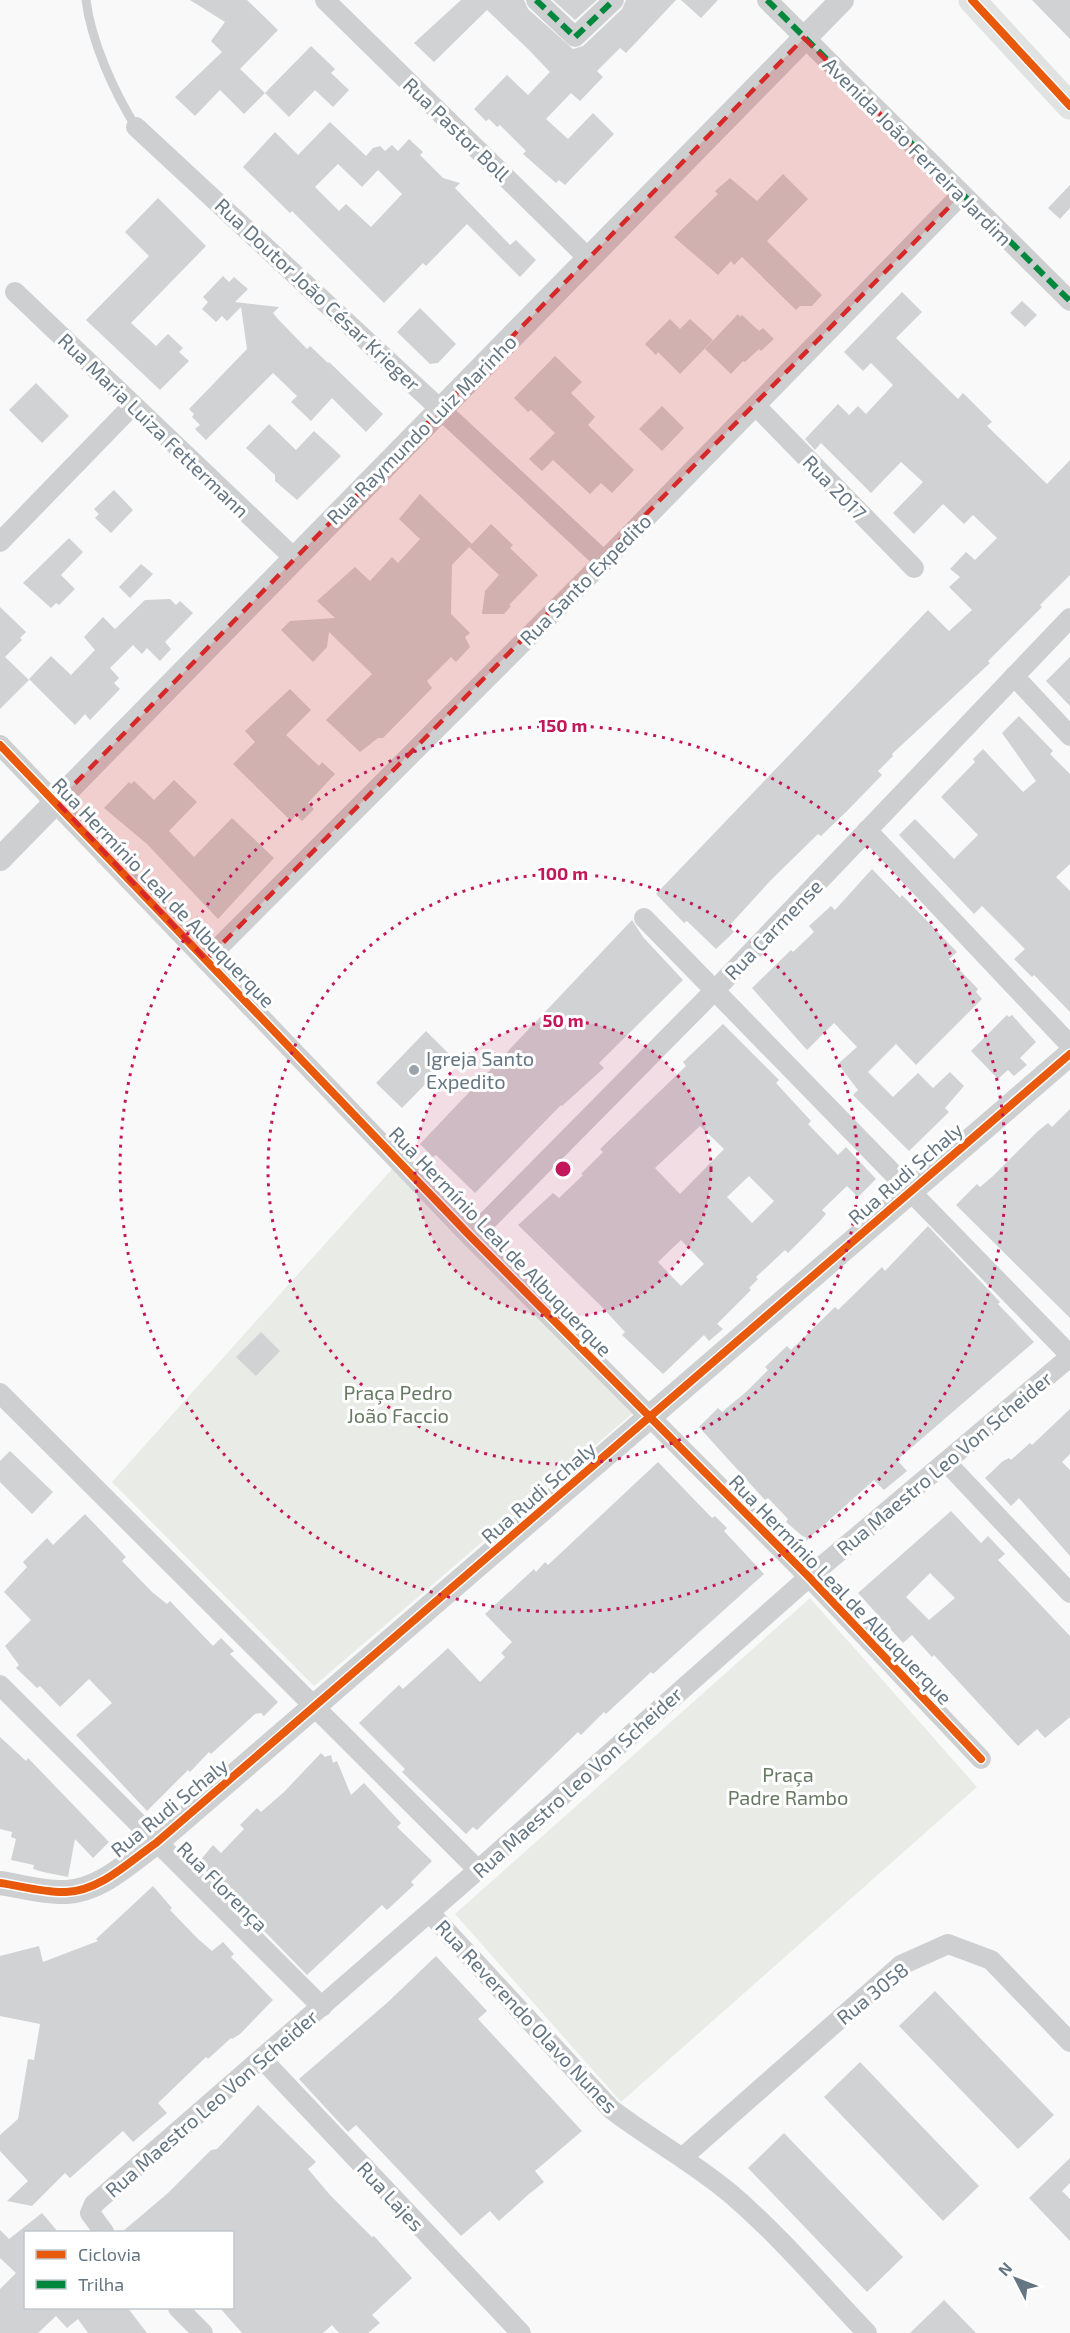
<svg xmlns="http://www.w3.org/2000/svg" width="1070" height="2333" viewBox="0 0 1070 2333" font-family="'Exo 2',sans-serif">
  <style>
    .green { fill: #e8ebe6 }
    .building { fill: #d0d2d3; fill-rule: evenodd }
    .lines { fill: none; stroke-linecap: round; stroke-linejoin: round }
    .service { stroke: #cecfd0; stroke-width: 9 }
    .minor { stroke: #cecfd0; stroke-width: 20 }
    .tertiary { stroke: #cecfd0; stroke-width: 24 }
    .secondary { stroke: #e1e2e2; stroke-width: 27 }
    .quiet { stroke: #00873e; stroke-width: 6; stroke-dasharray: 12 6; stroke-linecap: butt }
    .cycleway-casing { stroke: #fff; stroke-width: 11 }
    .cycleway { stroke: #e8590c; stroke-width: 8 }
    .marked { fill: #d62828; fill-opacity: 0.2; stroke: #d62828; stroke-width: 4.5; stroke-dasharray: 12 8; stroke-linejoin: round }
    .ring { fill: none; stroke: #c2185b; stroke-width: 3; stroke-dasharray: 3 6 }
    .poi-dot { fill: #99a4ac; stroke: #fff; stroke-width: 2 }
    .labels { text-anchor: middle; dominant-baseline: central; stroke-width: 6; stroke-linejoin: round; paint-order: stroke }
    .street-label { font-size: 20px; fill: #657683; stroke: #fff }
    .poi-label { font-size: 20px; fill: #657683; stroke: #fff; text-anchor: start }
    .park-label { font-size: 20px; fill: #687a64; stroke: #fff }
    .centre { fill: #c2185b; stroke: #fff; stroke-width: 3 }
    .ring-label { font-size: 18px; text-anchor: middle; font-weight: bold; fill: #c2185b; stroke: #fff; stroke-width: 6; stroke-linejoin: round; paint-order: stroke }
  </style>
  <rect width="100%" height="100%" fill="#f9f9f9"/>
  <g class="green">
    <path d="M 393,1168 L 633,1413 L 314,1686 L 112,1482 Z"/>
    <path d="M 810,1598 L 977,1787 L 621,2102 L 455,1914 Z"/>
  </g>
  <g class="building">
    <path d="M 190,0 L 247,0 L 278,30 L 240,69 L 265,93 L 244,114 L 220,90 L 195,116 L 175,97 L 222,52 L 211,41 L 225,22 Z"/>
    <path d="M 461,0 L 524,0 L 528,9 L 573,49 L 583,46 L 622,9 L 626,0 L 676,0 L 626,53 L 620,48 L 597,71 L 603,77 L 580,101 L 571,93 L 546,119 L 568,139 L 593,113 L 614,134 L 565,185 L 559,180 L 556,183 L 540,169 L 523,154 L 526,151 L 500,125 L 497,127 L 489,119 L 486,121 L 474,109 L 507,75 L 528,95 L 550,72 L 528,49 L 487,10 L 434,62 L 414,43 Z"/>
    <path d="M 553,0 L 597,0 L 575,20 Z"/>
    <path d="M 681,0 L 718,0 L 701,18 Z"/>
    <path d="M 1032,0 L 1070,0 L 1070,39 Z"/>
    <path d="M 311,46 L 335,69 L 331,73 L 349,90 L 333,107 L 315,90 L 289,117 L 265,93 Z"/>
    <path d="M 330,122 L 366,156 L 373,148 L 380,146 L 385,151 L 392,145 L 398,151 L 409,139 L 423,152 L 420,155 L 443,178 L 460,183 L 455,188 L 510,245 L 516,240 L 536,260 L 520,277 L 467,224 L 426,266 L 423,263 L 384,303 L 292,211 L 290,213 L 243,167 L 275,132 L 298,155 ZM 338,164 L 362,187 L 378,170 L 402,194 L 371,227 L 346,204 L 339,211 L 315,187 Z"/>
    <path d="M 783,174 L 808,199 L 767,241 L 822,295 L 812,306 L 800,306 L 796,310 L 742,257 L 734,265 L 731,261 L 718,275 L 674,237 L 718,194 L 715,191 L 730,178 L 757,201 Z"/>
    <path d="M 1070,185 L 1070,208 L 1060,219 L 1048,208 Z"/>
    <path d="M 158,198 L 206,246 L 131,323 L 156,346 L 168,334 L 183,348 L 179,352 L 189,361 L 160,390 L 86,320 L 149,256 L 125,232 Z"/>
    <path d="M 223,276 L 229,282 L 234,277 L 248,289 L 235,302 L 279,307 L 273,313 L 278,319 L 307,349 L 310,346 L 328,363 L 329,362 L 383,414 L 366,432 L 332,398 L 311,421 L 291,402 L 297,396 L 273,373 L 206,440 L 195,429 L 200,425 L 192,417 L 194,414 L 189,409 L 247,349 L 241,307 L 227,321 L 222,316 L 216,322 L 202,309 L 208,302 L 203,297 Z"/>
    <path d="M 902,292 L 922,312 L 896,338 L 958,399 L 963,393 L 992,422 L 987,426 L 1047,484 L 1070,460 L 1070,575 L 1040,605 L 1042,607 L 988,661 L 990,663 L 892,754 L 893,756 L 878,771 L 882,775 L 846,812 L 821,836 L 818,834 L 771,880 L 729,926 L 734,932 L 716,949 L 687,921 L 684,923 L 656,894 L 928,610 L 949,631 L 972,610 L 949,587 L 960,577 L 950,569 L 966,552 L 975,560 L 997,538 L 973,515 L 964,524 L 943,504 L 914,534 L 893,513 L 923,482 L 901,462 L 871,493 L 821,443 L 815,450 L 805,439 L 838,404 L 849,415 L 858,406 L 866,414 L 893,385 L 871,363 L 863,371 L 844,352 Z"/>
    <path d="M 1022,301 L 1037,315 L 1025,327 L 1010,313 Z"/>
    <path d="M 420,308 L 456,344 L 438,363 L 430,364 L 397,332 Z"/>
    <path d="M 738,314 L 740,317 L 742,315 L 759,331 L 763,328 L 774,339 L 761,351 L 759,349 L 745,362 L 743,361 L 731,374 L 705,349 Z"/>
    <path d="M 670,319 L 680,329 L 690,319 L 713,340 L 680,374 L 658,352 L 656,355 L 645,344 Z"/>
    <path d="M 555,356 L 582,382 L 571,393 L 595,417 L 588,425 L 634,470 L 612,493 L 601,483 L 590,494 L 553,460 L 542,471 L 529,459 L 555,433 L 531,410 L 528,412 L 514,398 Z"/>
    <path d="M 36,383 L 69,416 L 42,443 L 9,410 Z"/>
    <path d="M 662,406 L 684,428 L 662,451 L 639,429 Z"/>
    <path d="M 269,424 L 296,450 L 314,431 L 341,456 L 297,500 L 275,481 L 275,475 L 246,448 Z"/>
    <path d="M 114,490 L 133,510 L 111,533 L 95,518 L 99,514 L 94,509 Z"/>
    <path d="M 420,494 L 472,544 L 452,565 L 451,614 L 470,633 L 465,637 L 470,647 L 456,662 L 451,657 L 427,681 L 432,688 L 383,738 L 378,738 L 360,752 L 326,720 L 372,674 L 329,632 L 327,647 L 313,662 L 281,630 L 290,621 L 335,618 L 317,601 L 355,567 L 370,581 L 392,557 L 398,563 L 420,539 L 399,519 Z"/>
    <path d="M 491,524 L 513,545 L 510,548 L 538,575 L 509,605 L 511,606 L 504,614 L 482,614 L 485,591 L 499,575 L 469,547 Z"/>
    <path d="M 69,538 L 83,552 L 61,575 L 75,589 L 59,605 L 56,603 L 51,608 L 23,583 Z"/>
    <path d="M 141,564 L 153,574 L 130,598 L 119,587 Z"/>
    <path d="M 170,599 L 176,605 L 180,601 L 193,613 L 165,642 L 171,649 L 160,661 L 147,648 L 142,654 L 133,645 L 110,668 L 119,678 L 114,683 L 120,689 L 90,720 L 85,714 L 75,725 L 29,679 L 51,656 L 71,675 L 95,650 L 84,637 L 103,617 L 115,629 L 145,600 Z"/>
    <path d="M 0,607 L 26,632 L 20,638 L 22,640 L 5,657 L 29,680 L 0,709 Z"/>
    <path d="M 1070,657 L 1070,706 L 1046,681 Z"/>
    <path d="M 290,689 L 311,710 L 286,735 L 319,766 L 322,762 L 335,774 L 308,803 L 314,809 L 302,821 L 296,815 L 291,821 L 233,764 L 255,742 L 245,731 Z"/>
    <path d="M 1019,716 L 1053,751 L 1050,754 L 1070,774 L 1070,864 L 1056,877 L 1070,891 L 1070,1012 L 1034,975 L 1032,977 L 1014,959 L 1025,949 L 982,906 L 974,914 L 899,835 L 915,819 L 954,859 L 978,835 L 941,797 L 975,762 L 973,759 L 983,749 L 1023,792 L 1036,781 L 1002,733 Z"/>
    <path d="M 174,780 L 197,802 L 169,831 L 194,857 L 232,818 L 274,858 L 218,919 L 147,844 L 104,808 L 129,782 L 131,784 L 134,781 L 154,800 Z"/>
    <path d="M 872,869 L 900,898 L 902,895 L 957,952 L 949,959 L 978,989 L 976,992 L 982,999 L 916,1065 L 896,1044 L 868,1072 L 893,1097 L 918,1073 L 933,1088 L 950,1072 L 964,1086 L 945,1108 L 949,1112 L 909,1151 L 853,1095 L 858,1090 L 838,1064 L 857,1047 L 834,1023 L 807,1050 L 752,988 L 791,950 L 793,952 L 814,932 L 809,926 L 831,906 L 835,910 Z"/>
    <path d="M 632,920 L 643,937 L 683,980 L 599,1063 L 604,1068 L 562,1106 L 561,1105 L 475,1193 L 436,1155 L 433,1157 L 420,1144 Z"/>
    <path d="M 1007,1015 L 1009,1017 L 1012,1015 L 1036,1042 L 1020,1058 L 1027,1065 L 1014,1076 L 1008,1070 L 998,1079 L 971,1051 Z"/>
    <path d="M 723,1024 L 779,1080 L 776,1083 L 811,1121 L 808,1124 L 838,1155 L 846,1147 L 876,1179 L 858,1197 L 847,1186 L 822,1210 L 826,1214 L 820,1221 L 788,1253 L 785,1250 L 756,1277 L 758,1279 L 749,1288 L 751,1290 L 717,1324 L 723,1329 L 709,1341 L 704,1335 L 663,1374 L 622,1335 L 625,1332 L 601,1306 L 518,1225 L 553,1193 L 559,1198 L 583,1175 L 581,1174 L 603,1152 L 600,1149 L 686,1066 L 683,1062 ZM 700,1126 L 724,1149 L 680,1194 L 655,1168 ZM 749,1176 L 774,1201 L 752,1223 L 727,1197 ZM 681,1240 L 704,1264 L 681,1286 L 658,1262 Z"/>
    <path d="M 426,1031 L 452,1057 L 402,1108 L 376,1083 Z"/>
    <path d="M 1070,1109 L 1070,1318 L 956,1205 L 977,1184 L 980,1187 L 993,1176 L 1038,1131 L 1048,1123 L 1052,1127 Z"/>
    <path d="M 928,1226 L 1000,1302 L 998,1304 L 1034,1342 L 897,1460 L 907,1471 L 884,1490 L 874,1480 L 807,1540 L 786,1522 L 788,1519 L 768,1498 L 765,1500 L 699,1427 L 718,1408 L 722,1412 L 746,1392 L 768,1370 L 765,1367 L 787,1346 L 791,1350 L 835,1307 L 838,1310 L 882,1267 L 885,1271 Z"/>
    <path d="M 261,1332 L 280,1351 L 256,1376 L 236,1357 Z"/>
    <path d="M 1070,1409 L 1070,1454 L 1062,1462 L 1070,1470 L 1070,1556 L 1019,1498 L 1011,1506 L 985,1478 L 1003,1461 L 1009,1458 L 1011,1460 L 1030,1443 L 1032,1445 Z"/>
    <path d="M 10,1451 L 53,1492 L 32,1514 L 0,1482 L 0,1461 Z"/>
    <path d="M 658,1462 L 712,1518 L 715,1516 L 727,1528 L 724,1531 L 764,1574 L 653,1674 L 651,1672 L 606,1714 L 604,1712 L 581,1735 L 578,1732 L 477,1830 L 473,1827 L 466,1834 L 402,1772 L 405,1769 L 359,1723 L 399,1685 L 403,1689 L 448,1648 L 480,1682 L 505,1657 L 501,1653 L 512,1642 L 485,1614 L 534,1569 L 536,1572 L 545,1562 L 548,1565 Z"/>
    <path d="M 951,1511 L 981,1543 L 988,1536 L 1005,1554 L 998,1560 L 1070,1636 L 1070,1717 L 1045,1738 L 1037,1729 L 1018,1746 L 934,1655 L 932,1657 L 912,1635 L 903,1643 L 858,1593 ZM 930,1573 L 955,1598 L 929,1620 L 906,1597 Z"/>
    <path d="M 85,1514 L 126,1557 L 122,1561 L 152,1592 L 167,1604 L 170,1601 L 213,1646 L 221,1638 L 234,1651 L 230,1654 L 278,1702 L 264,1716 L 261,1713 L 255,1714 L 211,1754 L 209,1752 L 190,1772 L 188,1770 L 147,1811 L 76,1735 L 112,1703 L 89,1679 L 60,1707 L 40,1686 L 37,1688 L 16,1668 L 19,1665 L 5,1646 L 31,1620 L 4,1592 L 27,1567 L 23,1562 L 47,1538 L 53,1545 Z"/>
    <path d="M 0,1737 L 26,1761 L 28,1758 L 109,1842 L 93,1858 L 75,1839 L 68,1877 L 43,1872 L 33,1869 L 34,1865 L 11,1860 L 16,1839 L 11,1837 L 12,1832 L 0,1829 Z"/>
    <path d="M 321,1753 L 325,1757 L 331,1755 L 333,1763 L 337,1761 L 351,1795 L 364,1783 L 401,1823 L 397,1827 L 432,1861 L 411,1882 L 414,1885 L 387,1910 L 382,1905 L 307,1975 L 198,1863 L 213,1845 L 221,1853 L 244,1829 L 240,1825 L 257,1808 L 261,1812 L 284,1792 Z"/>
    <path d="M 153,1886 L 172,1908 L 170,1910 L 198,1939 L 212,1951 L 223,1942 L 234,1954 L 231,1957 L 273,2000 L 240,2034 L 232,2039 L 231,2038 L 208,2059 L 206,2057 L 158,2103 L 167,2113 L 133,2142 L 123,2131 L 70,2178 L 65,2173 L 32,2206 L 7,2201 L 28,2181 L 0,2151 L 0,2135 L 18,2119 L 28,2059 L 34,2060 L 40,2024 L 0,2016 L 0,1956 L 39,1946 L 43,1962 L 98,1941 L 96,1939 Z"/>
    <path d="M 436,1956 L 487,2011 L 478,2019 L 582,2131 L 535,2171 L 544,2182 L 529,2194 L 499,2221 L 490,2211 L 461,2236 L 356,2125 L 348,2132 L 299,2079 L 388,2002 Z"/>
    <path d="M 935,1991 L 1054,2115 L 1018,2149 L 899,2026 Z"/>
    <path d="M 860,2062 L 979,2186 L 943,2221 L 824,2097 Z"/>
    <path d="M 258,2105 L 316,2162 L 308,2169 L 330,2195 L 372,2237 L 374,2236 L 412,2278 L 372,2315 L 380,2323 L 368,2333 L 339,2333 L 332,2325 L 323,2333 L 242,2333 L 219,2307 L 232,2307 L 232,2232 L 122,2232 L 168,2193 L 211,2150 L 217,2149 Z"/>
    <path d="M 784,2133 L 903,2257 L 867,2292 L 748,2168 Z"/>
    <path d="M 1070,2158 L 1070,2183 L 1062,2191 L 1070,2199 L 1070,2241 L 1029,2198 Z"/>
    <path d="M 42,2213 L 58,2232 L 26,2232 L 26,2307 L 127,2307 L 147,2333 L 88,2333 L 78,2319 L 67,2328 L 56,2316 L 38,2333 L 0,2333 L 0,2289 L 16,2273 L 0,2258 L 0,2230 L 9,2239 Z"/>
    <path d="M 944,2300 L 976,2333 L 910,2333 L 937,2307 Z"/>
  </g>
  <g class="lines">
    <path class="service" d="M 86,0 C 91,41 114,92 136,127"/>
    <g class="minor">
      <path d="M 325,0 L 588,258"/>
      <path d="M 536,0 L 575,37 L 614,0"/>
      <path d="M 767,0 L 1070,301"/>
      <path d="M 136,127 L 604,561"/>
      <path d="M 15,292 L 294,558"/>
      <path d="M 756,406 L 914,568"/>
      <path d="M 0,542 L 133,405"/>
      <path d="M 1014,676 L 1070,736"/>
      <path d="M 0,745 L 471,1237 L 809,1577 L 981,1759"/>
      <path d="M 867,830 L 1070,1045"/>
      <path d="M 644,918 L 1070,1355"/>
      <path d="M 206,960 L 604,561 L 961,195"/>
      <path d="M 471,1237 L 715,990 L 1070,618"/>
      <path d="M 0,1393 L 478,1870"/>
      <path d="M 946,1462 L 1070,1593"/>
      <path d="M 0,1685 L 322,2007"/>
      <path d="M 430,1913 L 611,2109 C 650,2139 693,2162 731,2194 C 780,2236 822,2286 867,2333"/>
      <path d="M 262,2059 L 521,2333"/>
      <path d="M 683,2157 L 901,1965 L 948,1944 L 991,1960 L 1070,2042"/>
      <path d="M 104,2232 L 90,2213 L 94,2204 L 478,1870 L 809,1577 L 1070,1357"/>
      <path d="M 178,2308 L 203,2333"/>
    </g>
    <g class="tertiary">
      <path d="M 0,859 L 842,0"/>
      <path d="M 0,1883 C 21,1886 45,1893 66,1892 C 100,1891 129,1862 156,1843 L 1070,1054"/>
    </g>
    <path class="secondary" d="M 972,0 L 1070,106"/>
    <g class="quiet">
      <path d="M 536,0 L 575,37 L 614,0"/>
      <path d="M 767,0 L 1070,301"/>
    </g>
    <defs>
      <g id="cycleway">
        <path d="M 972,0 L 1070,106"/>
        <path d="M 0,745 L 471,1237 L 809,1577 L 981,1759"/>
        <path d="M 0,1883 C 21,1886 45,1893 66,1892 C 100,1891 129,1862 156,1843 L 1070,1054"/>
      </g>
    </defs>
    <use href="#cycleway" class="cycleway-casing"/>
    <use href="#cycleway" class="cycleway"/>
  </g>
  <path class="marked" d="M 804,38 L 961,195 L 206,960 L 57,802 Z"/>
  <circle cx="563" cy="1169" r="148" fill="#c2185b" fill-opacity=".12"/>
  <g class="ring">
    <circle cx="563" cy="1169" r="148"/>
    <circle cx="563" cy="1169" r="295"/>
    <circle cx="563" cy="1169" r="443"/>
  </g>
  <circle class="poi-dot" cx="414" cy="1070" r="6"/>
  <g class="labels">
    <g class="street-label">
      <text transform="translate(457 129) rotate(44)">Rua Pastor Boll</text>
      <text transform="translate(918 151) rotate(45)">Avenida João Ferreira Jardim</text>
      <text transform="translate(318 294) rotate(43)">Rua Doutor João César Krieger</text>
      <text transform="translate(154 425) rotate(44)">Rua Maria Luiza Fettermann</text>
      <text transform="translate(421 429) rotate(-45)">Rua Raymundo Luiz Marinho</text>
      <text transform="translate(835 487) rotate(46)">Rua 2017</text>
      <text transform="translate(585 579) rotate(-45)">Rua Santo Expedito</text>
      <text transform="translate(164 892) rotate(46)">Rua Hermínio Leal de Albuquerque</text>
      <text transform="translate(773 929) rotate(-46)">Rua Carmense</text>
      <text transform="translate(905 1173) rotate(-41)">Rua Rudi Schaly</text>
      <text transform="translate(501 1241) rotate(46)">Rua Hermínio Leal de Albuquerque</text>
      <text transform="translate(944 1463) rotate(-40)">Rua Maestro Leo Von Scheider</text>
      <text transform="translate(538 1492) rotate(-41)">Rua Rudi Schaly</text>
      <text transform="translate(841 1589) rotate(46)">Rua Hermínio Leal de Albuquerque</text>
      <text transform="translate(577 1782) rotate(-42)">Rua Maestro Leo Von Scheider</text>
      <text transform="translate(169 1807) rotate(-39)">Rua Rudi Schaly</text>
      <text transform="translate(223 1886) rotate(45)">Rua Florença</text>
      <text transform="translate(872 1993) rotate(-39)">Rua 3058</text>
      <text transform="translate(527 2016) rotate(47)">Rua Reverendo Olavo Nunes</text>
      <text transform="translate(211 2103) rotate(-41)">Rua Maestro Leo Von Scheider</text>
      <text transform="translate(391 2196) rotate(47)">Rua Lajes</text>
    </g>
    <g class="poi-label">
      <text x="426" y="1058">Igreja Santo<tspan x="426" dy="23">Expedito</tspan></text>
    </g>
    <g class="park-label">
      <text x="398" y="1392">Praça Pedro<tspan x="398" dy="23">João Faccio</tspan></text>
      <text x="788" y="1774">Praça<tspan x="788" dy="23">Padre Rambo</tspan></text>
    </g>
  </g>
  <circle cx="563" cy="1169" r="9" class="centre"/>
  <g class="ring-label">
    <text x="563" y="732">150 m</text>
    <text x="563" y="880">100 m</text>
    <text x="563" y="1027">50 m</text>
  </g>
  <rect x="24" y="2231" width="210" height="78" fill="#ffffff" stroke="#c1c8cd" stroke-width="1.5"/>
  <rect x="36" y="2250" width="30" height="9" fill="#e8590c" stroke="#c1c8cd" stroke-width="1.5"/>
  <text x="78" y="2261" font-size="18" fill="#657683">Ciclovia</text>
  <rect x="36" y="2280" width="30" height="9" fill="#00873e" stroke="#c1c8cd" stroke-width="1.5"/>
  <text x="78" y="2291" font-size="18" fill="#657683">Trilha</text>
  <g transform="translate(1016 2279) rotate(312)" stroke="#ffffff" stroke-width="4.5" paint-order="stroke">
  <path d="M0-4.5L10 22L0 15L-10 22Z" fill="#657683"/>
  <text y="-9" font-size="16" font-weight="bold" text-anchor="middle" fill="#657683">N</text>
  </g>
</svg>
